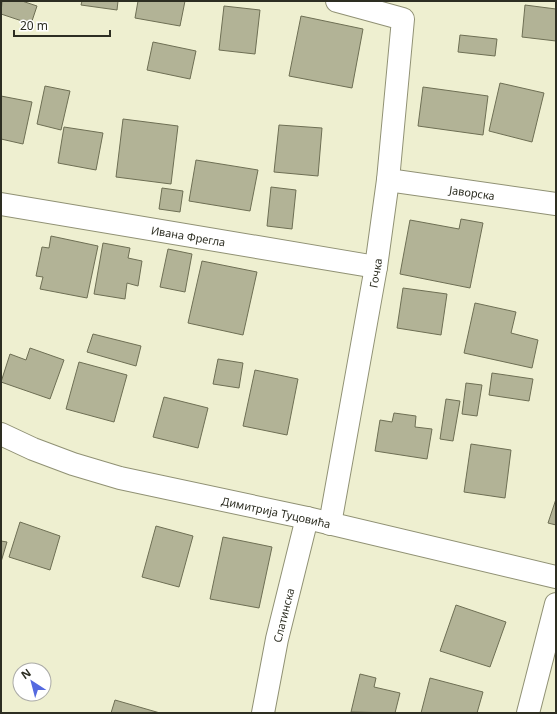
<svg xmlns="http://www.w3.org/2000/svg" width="557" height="714" viewBox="0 0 557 714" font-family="'Noto Sans',sans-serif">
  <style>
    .building { fill: #b2b396; stroke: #6e6f54 }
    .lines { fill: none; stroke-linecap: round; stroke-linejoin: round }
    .minor-casing { stroke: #909174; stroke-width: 24 }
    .tertiary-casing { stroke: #909174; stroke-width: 24 }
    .minor { stroke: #fff; stroke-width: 22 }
    .tertiary { stroke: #fff; stroke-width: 22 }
    .labels { text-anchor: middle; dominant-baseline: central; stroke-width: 3.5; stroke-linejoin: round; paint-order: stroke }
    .street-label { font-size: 11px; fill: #2d2e22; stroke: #fff }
  </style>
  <rect width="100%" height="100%" fill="#eeefd0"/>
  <g class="building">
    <path d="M 2,1 L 22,1 L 37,6 L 31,24 L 1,14 Z"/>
    <path d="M 82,1 L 118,1 L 117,10 L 81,5 Z"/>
    <path d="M 138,1 L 185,1 L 180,26 L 135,18 Z"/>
    <path d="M 525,5 L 556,9 L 556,41 L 522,37 Z"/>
    <path d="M 224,6 L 260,10 L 255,54 L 219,50 Z"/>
    <path d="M 301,16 L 363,29 L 352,88 L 289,76 Z"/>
    <path d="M 460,35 L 497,39 L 495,56 L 458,52 Z"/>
    <path d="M 153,42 L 196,51 L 190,79 L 147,70 Z"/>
    <path d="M 500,83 L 544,93 L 532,142 L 489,131 Z"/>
    <path d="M 45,86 L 70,91 L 61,130 L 37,124 Z"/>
    <path d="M 423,87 L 488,96 L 483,135 L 418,126 Z"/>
    <path d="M 1,96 L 32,102 L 23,144 L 1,139 Z"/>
    <path d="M 123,119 L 178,126 L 171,184 L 116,177 Z"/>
    <path d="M 279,125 L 322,128 L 318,176 L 274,172 Z"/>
    <path d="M 64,127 L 103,133 L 96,170 L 58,163 Z"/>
    <path d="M 196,160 L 258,170 L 250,211 L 189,201 Z"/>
    <path d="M 271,187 L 296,190 L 292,229 L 267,226 Z"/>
    <path d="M 162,188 L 183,191 L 180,212 L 159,209 Z"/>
    <path d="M 461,219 L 483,223 L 470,288 L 400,274 L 410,220 L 459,229 Z"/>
    <path d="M 51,236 L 98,246 L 87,298 L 40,289 L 43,277 L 36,276 L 42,247 L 49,248 Z"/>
    <path d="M 103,243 L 130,248 L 128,258 L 142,261 L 138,286 L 127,283 L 125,299 L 94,294 Z"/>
    <path d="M 168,249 L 192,254 L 185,292 L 160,287 Z"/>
    <path d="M 202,261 L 257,272 L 243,335 L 188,323 Z"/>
    <path d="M 403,288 L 447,294 L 441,335 L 397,328 Z"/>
    <path d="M 475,303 L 516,312 L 511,333 L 538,340 L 532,368 L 464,353 Z"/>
    <path d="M 93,334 L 141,346 L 136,366 L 87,352 Z"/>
    <path d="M 30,348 L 64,360 L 50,399 L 1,382 L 10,354 L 26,360 Z"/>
    <path d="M 218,359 L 243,363 L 239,388 L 213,384 Z"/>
    <path d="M 79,362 L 127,375 L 114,422 L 66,409 Z"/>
    <path d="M 255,370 L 298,379 L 287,435 L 243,426 Z"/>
    <path d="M 492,373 L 533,379 L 529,401 L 489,395 Z"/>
    <path d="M 466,383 L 482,385 L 477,416 L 462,414 Z"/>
    <path d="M 164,397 L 208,408 L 198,448 L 153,437 Z"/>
    <path d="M 446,399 L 460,401 L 453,441 L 440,439 Z"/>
    <path d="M 394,413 L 416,416 L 415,427 L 432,429 L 427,459 L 375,451 L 380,420 L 392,422 Z"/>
    <path d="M 471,444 L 511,450 L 505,498 L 464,492 Z"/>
    <path d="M 556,499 L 556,525 L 548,523 Z"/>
    <path d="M 20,522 L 60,536 L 50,570 L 9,557 Z"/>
    <path d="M 156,526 L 193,536 L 179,587 L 142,577 Z"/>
    <path d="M 223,537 L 272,547 L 259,608 L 210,599 Z"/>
    <path d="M 1,541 L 7,542 L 1,562 Z"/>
    <path d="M 456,605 L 506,622 L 490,667 L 440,651 Z"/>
    <path d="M 360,674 L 376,678 L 374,687 L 400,693 L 395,713 L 351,712 Z"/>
    <path d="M 430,678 L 483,692 L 477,713 L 421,713 Z"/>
    <path d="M 115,700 L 160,713 L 111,713 Z"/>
  </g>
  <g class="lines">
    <defs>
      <g id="minor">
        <path id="s1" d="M 388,180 L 556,204"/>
        <path id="s2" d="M 1,204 L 376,267"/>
        <path id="s3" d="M 330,524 L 376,267 L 388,180 L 403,19 L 337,1"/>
        <path id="s4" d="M 263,713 L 277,639 L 307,518"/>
        <path d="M 528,713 L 556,604"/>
      </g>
      <g id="tertiary">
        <path id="s5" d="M 1,434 L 33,449 L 73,464 L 120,478 L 307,518 L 556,577"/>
      </g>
    </defs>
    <use href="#minor" class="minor-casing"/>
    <use href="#tertiary" class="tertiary-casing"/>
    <use href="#minor" class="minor"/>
    <use href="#tertiary" class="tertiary"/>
  </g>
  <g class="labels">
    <g class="street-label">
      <text stroke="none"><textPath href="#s1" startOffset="85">Јаворска</textPath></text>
      <text stroke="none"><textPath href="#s2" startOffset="190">Ивана Фрегла</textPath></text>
      <text stroke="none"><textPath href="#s3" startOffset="255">Гочка</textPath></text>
      <text stroke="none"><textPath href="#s5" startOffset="287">Димитрија Туцовића</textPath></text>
      <text stroke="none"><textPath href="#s4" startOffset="100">Слатинска</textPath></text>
    </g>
  </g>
  <rect width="557" height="714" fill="none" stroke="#2d2e22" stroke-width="4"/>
  <g transform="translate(32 682) rotate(324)"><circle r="19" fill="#ffffff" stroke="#ababa7"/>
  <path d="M0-3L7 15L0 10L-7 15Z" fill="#556ae0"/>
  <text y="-6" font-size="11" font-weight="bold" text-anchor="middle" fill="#2d2e22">N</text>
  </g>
  <path d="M14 30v6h96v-6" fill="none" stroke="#2d2e22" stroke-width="2"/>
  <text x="20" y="30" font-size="12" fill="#2d2e22" stroke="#ffffff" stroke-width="3" paint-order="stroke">20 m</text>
</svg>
